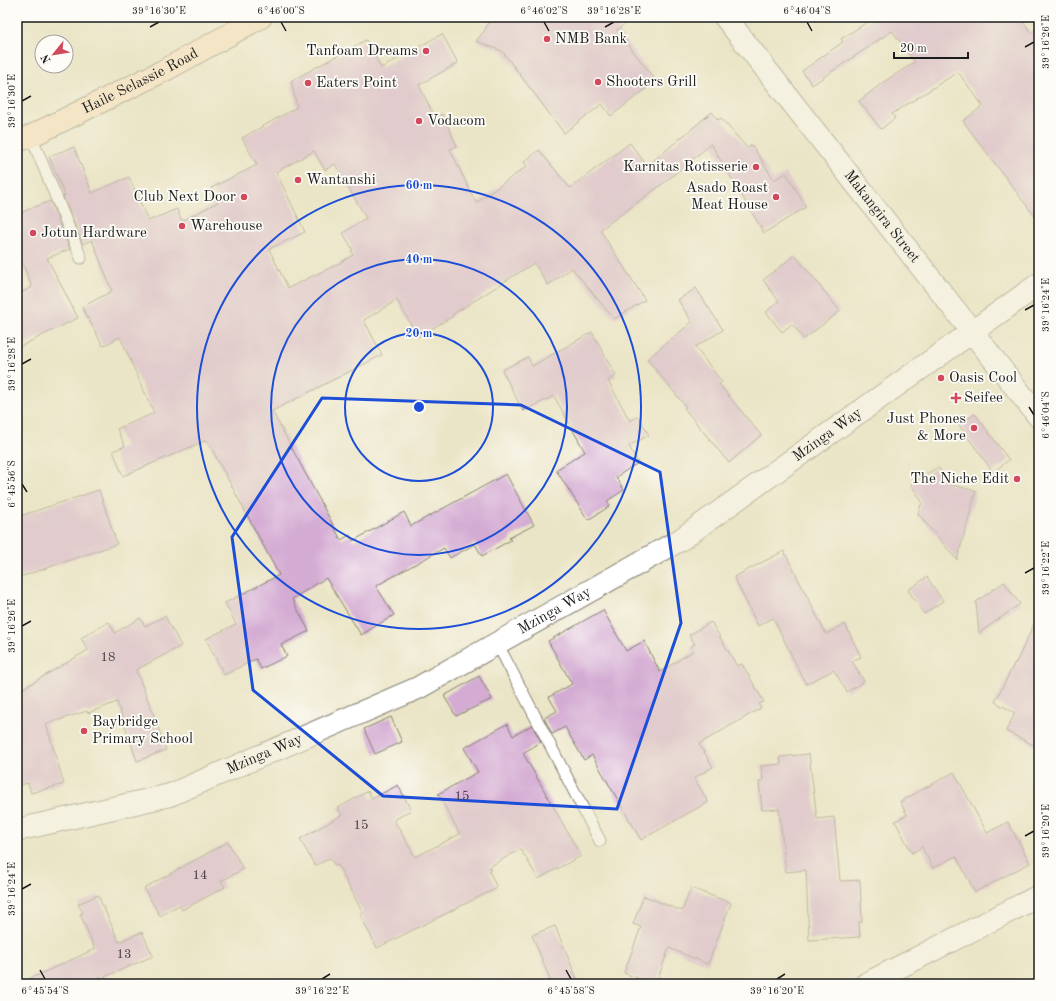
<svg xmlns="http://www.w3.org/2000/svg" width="1056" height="1001" viewBox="0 0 1056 1001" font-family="'Old Standard TT',serif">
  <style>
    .building { fill: #d4abd3; fill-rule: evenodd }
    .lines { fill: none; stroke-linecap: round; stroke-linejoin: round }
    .lane-casing { stroke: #848072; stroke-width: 13 }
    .street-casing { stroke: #848072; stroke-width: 24 }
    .secondary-casing { stroke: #848072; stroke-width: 24 }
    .lane { stroke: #fff; stroke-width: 11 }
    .street { stroke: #fff; stroke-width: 22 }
    .secondary { stroke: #ffe4c6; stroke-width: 22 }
    .marked { fill: none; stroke: #1d4ed8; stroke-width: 3; stroke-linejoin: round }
    .ticks { fill: none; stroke: #1c1c1c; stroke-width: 1.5 }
    .ring { fill: none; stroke: #1d4ed8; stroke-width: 2 }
    .poi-dot { fill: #d1495b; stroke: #fdfcf7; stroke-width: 1.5 }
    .labels { text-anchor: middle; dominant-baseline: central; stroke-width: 3.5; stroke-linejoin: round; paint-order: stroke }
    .number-label { font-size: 13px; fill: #4a404a }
    .poi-label { font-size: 15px; fill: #1c1c1c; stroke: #fdfcf7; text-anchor: start }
    .street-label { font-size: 15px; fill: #1c1c1c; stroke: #fdfcf7 }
    .centre { fill: #1d4ed8; stroke: #fdfcf7; stroke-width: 2 }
    .ring-label { font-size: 12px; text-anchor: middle; font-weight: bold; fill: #1d4ed8; stroke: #fdfcf7; stroke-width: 3.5; stroke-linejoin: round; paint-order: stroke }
    .neatline { fill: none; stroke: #1c1c1c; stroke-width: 1.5 }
    .ticks-label { font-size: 10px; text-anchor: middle; fill: #1c1c1c }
  </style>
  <rect width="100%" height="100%" fill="#fdfcf7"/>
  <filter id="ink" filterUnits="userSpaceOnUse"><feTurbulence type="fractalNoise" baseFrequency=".025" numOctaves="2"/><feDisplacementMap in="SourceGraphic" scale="8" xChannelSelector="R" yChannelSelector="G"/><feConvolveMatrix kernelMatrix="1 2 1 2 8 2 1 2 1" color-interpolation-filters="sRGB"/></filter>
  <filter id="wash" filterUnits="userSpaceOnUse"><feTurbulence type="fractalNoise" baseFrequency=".012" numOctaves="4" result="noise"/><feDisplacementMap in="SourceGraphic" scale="16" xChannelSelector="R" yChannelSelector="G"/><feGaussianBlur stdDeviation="0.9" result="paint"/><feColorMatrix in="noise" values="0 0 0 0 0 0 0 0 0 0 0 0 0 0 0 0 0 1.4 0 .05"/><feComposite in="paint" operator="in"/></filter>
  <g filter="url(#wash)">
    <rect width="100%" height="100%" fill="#ebe5c7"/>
    <g id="blocks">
      <g class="building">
        <path d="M 492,17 L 633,17 L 617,30 L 656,81 L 611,116 L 602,104 L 564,133 L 502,51 L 476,41 L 484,31 Z"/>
        <path d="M 875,17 L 1020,17 L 1031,33 L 1039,27 L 1039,222 L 963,121 L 983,106 L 958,72 L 892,114 L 895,118 L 881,129 L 859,101 L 885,81 L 915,62 L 892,31 L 812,85 L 802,71 L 843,42 L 841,39 Z"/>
        <path d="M 442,34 L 458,63 L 419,85 L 435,118 L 442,114 L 457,146 L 450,149 L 476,203 L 527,166 L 524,162 L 539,150 L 570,188 L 630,143 L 647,166 L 712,112 L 718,120 L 721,118 L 747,148 L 752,145 L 774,180 L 786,173 L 806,207 L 764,233 L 711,144 L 665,182 L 600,230 L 645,300 L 614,319 L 572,268 L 548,285 L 534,263 L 452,315 L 453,316 L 418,337 L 397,300 L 364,320 L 382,355 L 272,411 L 341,540 L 350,535 L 353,541 L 404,512 L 411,526 L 506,474 L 534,525 L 509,538 L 511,540 L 482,556 L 475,544 L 450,558 L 444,548 L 376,586 L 394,615 L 361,635 L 326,578 L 292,599 L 309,631 L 281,645 L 287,656 L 261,669 L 256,659 L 224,675 L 206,639 L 236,624 L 225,603 L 279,575 L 207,440 L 123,476 L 113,451 L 125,446 L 117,429 L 154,413 L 120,337 L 103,346 L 82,307 L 112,291 L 92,240 L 83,244 L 63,196 L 65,196 L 49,156 L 74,147 L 92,193 L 129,177 L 148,221 L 177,209 L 182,221 L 218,202 L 211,188 L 257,165 L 242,138 L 297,107 L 291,81 L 366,40 L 381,68 ZM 314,151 L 325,170 L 335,164 L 366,218 L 343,233 L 353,250 L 351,251 L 353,255 L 338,264 L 288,288 L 269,249 L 305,232 L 276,172 Z"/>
        <path d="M 50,201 L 70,249 L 47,258 L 78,318 L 17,348 L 17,295 L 32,287 L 17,250 L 17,214 Z"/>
        <path d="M 795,255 L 840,311 L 804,339 L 792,324 L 782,332 L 766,312 L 779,301 L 763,280 Z"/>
        <path d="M 696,288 L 723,330 L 695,347 L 722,382 L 719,384 L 761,435 L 729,463 L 684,408 L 686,407 L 647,359 L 692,322 L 678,300 Z"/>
        <path d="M 592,332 L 616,376 L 608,381 L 630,421 L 638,416 L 649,435 L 629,446 L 638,463 L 616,477 L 624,490 L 607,501 L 610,506 L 588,520 L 556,470 L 585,452 L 554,396 L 523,411 L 502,370 L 528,357 L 532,366 Z"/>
        <path d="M 975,414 L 1009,460 L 993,472 L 959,425 Z"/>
        <path d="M 938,467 L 949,484 L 976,491 L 957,560 L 918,514 L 922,502 L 911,484 Z"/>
        <path d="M 99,490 L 117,544 L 17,578 L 17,517 Z"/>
        <path d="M 784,551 L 826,634 L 845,624 L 861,657 L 852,661 L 864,681 L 847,692 L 834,670 L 806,684 L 773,618 L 758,626 L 734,577 Z"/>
        <path d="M 927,577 L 943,601 L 924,614 L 908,590 Z"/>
        <path d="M 1004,582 L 1020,604 L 979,633 L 976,602 Z"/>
        <path d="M 603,610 L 626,651 L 644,641 L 660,672 L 693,651 L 690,647 L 695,644 L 689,635 L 711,622 L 737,666 L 742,664 L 764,702 L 759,704 L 761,708 L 699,744 L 713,767 L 694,778 L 708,802 L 641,840 L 592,755 L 584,760 L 565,727 L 552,734 L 544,718 L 557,711 L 549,697 L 572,684 L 548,641 Z"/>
        <path d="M 1039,613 L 1039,748 L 1006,731 L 1015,713 L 995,702 L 1015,662 L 1016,663 Z"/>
        <path d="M 165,616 L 181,646 L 136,670 L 152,710 L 166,750 L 137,761 L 117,702 L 88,713 L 87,711 L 46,724 L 64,784 L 31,793 L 28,783 L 17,786 L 17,692 L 88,650 L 81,638 L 109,622 L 115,633 L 140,618 L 145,626 Z"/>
        <path d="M 479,676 L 492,699 L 456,716 L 444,696 Z"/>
        <path d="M 391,717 L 402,742 L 375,754 L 364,729 Z"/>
        <path d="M 507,724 L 513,736 L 532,725 L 541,742 L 523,753 L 581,856 L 538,879 L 521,849 L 489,867 L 491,870 L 489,871 L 497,888 L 377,948 L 360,915 L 363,913 L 338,865 L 335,866 L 330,858 L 315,866 L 300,839 L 342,815 L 338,808 L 368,791 L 372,799 L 398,785 L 411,810 L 394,820 L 415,857 L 460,834 L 438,794 L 478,772 L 464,748 Z"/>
        <path d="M 809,754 L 817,819 L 834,817 L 840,881 L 860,880 L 862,922 L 859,922 L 860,937 L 809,940 L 806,870 L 786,872 L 779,809 L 762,810 L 759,781 L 763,781 L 761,766 L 781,764 L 780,757 Z"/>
        <path d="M 954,772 L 987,833 L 1008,822 L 1030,863 L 975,892 L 956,856 L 933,868 L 922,847 L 912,853 L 895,821 L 907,815 L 900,802 Z"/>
        <path d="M 228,842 L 243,869 L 221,881 L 225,887 L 182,910 L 179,905 L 160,916 L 144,888 Z"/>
        <path d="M 691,888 L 731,903 L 708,964 L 669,948 L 656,984 L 653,984 L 624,973 L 641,927 L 633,924 L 644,896 L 682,911 Z"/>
        <path d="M 98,895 L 119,942 L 142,932 L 153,956 L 102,978 L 101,977 L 86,984 L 18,984 L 95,949 L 80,914 L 83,913 L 78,904 Z"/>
        <path d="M 555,926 L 579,984 L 552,984 L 532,935 Z"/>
      </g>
    </g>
  </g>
  <g filter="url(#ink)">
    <use href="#blocks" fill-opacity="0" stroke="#848072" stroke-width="1"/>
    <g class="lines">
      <defs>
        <g id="lane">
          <path d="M 31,136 L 81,258"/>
          <path d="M 497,643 L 600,841"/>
        </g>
        <g id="street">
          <path id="s1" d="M 725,17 L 1039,417"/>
          <path id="s2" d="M 17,830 L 170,795 L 418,688 L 680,540 L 1039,284"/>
          <path d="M 866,984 L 1039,896"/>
        </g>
        <g id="secondary">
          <path id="s3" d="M 17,141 L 31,136 L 167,69 L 261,17"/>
        </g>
      </defs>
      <use href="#lane" class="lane-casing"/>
      <use href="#street" class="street-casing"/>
      <use href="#secondary" class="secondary-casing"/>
      <use href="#lane" class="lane"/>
      <use href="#street" class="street"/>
      <use href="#secondary" class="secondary"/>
    </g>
  </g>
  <path d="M0 0H1056V1001H0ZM 322,398 L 521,405 L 660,472 L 681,623 L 617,809 L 383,796 L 253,690 L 232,537 Z" fill="#ebe5c7" fill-opacity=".55" fill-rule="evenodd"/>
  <path class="marked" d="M 322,398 L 521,405 L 660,472 L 681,623 L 617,809 L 383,796 L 253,690 L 232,537 Z"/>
  <path class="ticks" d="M 281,22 L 286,31M 544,22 L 549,31M 807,22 L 812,31M 150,27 L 159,22M 605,27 L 614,22M 1025,47 L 1034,42M 22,101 L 31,96M 1025,310 L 1034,305M 22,364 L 31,359M 1029,407 L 1034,415M 22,484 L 27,492M 1025,573 L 1034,568M 22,626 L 31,621M 1025,836 L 1034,831M 22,889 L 31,884M 40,970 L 45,979M 566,970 L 571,979M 322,979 L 330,974M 777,979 L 785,974"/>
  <g class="ring">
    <circle cx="419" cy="407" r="74"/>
    <circle cx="419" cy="407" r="148"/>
    <circle cx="419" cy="407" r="222"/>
  </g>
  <g class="poi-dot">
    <circle cx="547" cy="39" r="4"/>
    <circle cx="426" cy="51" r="4"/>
    <circle cx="598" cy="82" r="4"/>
    <circle cx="308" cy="83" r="4"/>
    <circle cx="419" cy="121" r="4"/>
    <circle cx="756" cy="167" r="4"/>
    <circle cx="298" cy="180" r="4"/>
    <circle cx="244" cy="197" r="4"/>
    <circle cx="776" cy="197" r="4"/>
    <circle cx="182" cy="226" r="4"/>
    <circle cx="33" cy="233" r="4"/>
    <circle cx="941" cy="378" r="4"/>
    <path d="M954 392h4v4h4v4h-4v4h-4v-4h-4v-4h4z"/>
    <circle cx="974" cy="428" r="4"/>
    <circle cx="1017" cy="479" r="4"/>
    <circle cx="84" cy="731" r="4"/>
  </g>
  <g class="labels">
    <g class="number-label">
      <text x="108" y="657">18</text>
      <text x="462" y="796">15</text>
      <text x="361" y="825">15</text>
      <text x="200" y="875">14</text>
      <text x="124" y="954">13</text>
    </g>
    <g class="poi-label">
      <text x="555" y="39">NMB Bank</text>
      <text x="418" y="51" text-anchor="end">Tanfoam Dreams</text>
      <text x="606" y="82">Shooters Grill</text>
      <text x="316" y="83">Eaters Point</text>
      <text x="427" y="121">Vodacom</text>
      <text x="748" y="167" text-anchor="end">Karnitas Rotisserie</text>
      <text x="306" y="180">Wantanshi</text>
      <text x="768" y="188" text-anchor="end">Asado Roast<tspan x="768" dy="17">Meat House</tspan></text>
      <text x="236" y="197" text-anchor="end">Club Next Door</text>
      <text x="190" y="226">Warehouse</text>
      <text x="41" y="233">Jotun Hardware</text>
      <text x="949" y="378">Oasis Cool</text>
      <text x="964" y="398">Seifee</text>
      <text x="966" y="419" text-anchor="end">Just Phones<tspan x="966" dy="17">&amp; More</tspan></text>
      <text x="1009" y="479" text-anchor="end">The Niche Edit</text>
      <text x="92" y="722">Baybridge<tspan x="92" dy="17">Primary School</tspan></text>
    </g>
    <g class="street-label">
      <text stroke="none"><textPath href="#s3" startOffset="137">Haile Selassie Road</textPath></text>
      <text stroke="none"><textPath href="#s1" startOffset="254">Makangira Street</textPath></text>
      <text stroke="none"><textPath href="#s2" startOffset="909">Mzinga Way</textPath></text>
      <text stroke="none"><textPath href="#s2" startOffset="584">Mzinga Way</textPath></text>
      <text stroke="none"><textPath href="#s2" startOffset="260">Mzinga Way</textPath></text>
    </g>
  </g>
  <circle cx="419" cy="407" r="6" class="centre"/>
  <g class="ring-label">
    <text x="419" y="189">60 m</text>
    <text x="419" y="263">40 m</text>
    <text x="419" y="337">20 m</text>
  </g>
  <rect width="1056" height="1001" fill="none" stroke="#fdfcf7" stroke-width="44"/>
  <g transform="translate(54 54) rotate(240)"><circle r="19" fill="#fdfcf7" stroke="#a3a29f"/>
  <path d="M0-3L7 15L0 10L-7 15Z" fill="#d1495b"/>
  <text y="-6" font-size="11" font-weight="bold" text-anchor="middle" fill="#1c1c1c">N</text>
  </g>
  <path d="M894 52v6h74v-6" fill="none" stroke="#1c1c1c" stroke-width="2"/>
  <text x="900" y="52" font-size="12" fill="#1c1c1c" stroke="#fdfcf7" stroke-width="3" paint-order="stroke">20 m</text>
  <rect x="22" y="22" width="1012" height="957" class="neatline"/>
  <g class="ticks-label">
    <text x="159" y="14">39°16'30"E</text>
    <text x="281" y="14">6°46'00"S</text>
    <text x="544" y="14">6°46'02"S</text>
    <text x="614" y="14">39°16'28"E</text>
    <text x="807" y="14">6°46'04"S</text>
    <text transform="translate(1045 42) rotate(-90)" y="4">39°16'26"E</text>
    <text transform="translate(11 101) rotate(-90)" y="4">39°16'30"E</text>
    <text transform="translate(1045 305) rotate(-90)" y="4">39°16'24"E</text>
    <text transform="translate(11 364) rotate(-90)" y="4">39°16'28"E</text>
    <text transform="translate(1045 415) rotate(-90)" y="4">6°46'04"S</text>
    <text transform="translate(11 484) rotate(-90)" y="4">6°45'56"S</text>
    <text transform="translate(1045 568) rotate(-90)" y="4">39°16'22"E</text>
    <text transform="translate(11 626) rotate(-90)" y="4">39°16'26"E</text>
    <text transform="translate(1045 831) rotate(-90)" y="4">39°16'20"E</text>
    <text transform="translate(11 889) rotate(-90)" y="4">39°16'24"E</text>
    <text x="45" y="994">6°45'54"S</text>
    <text x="322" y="994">39°16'22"E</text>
    <text x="571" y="994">6°45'58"S</text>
    <text x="777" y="994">39°16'20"E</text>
  </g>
</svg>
